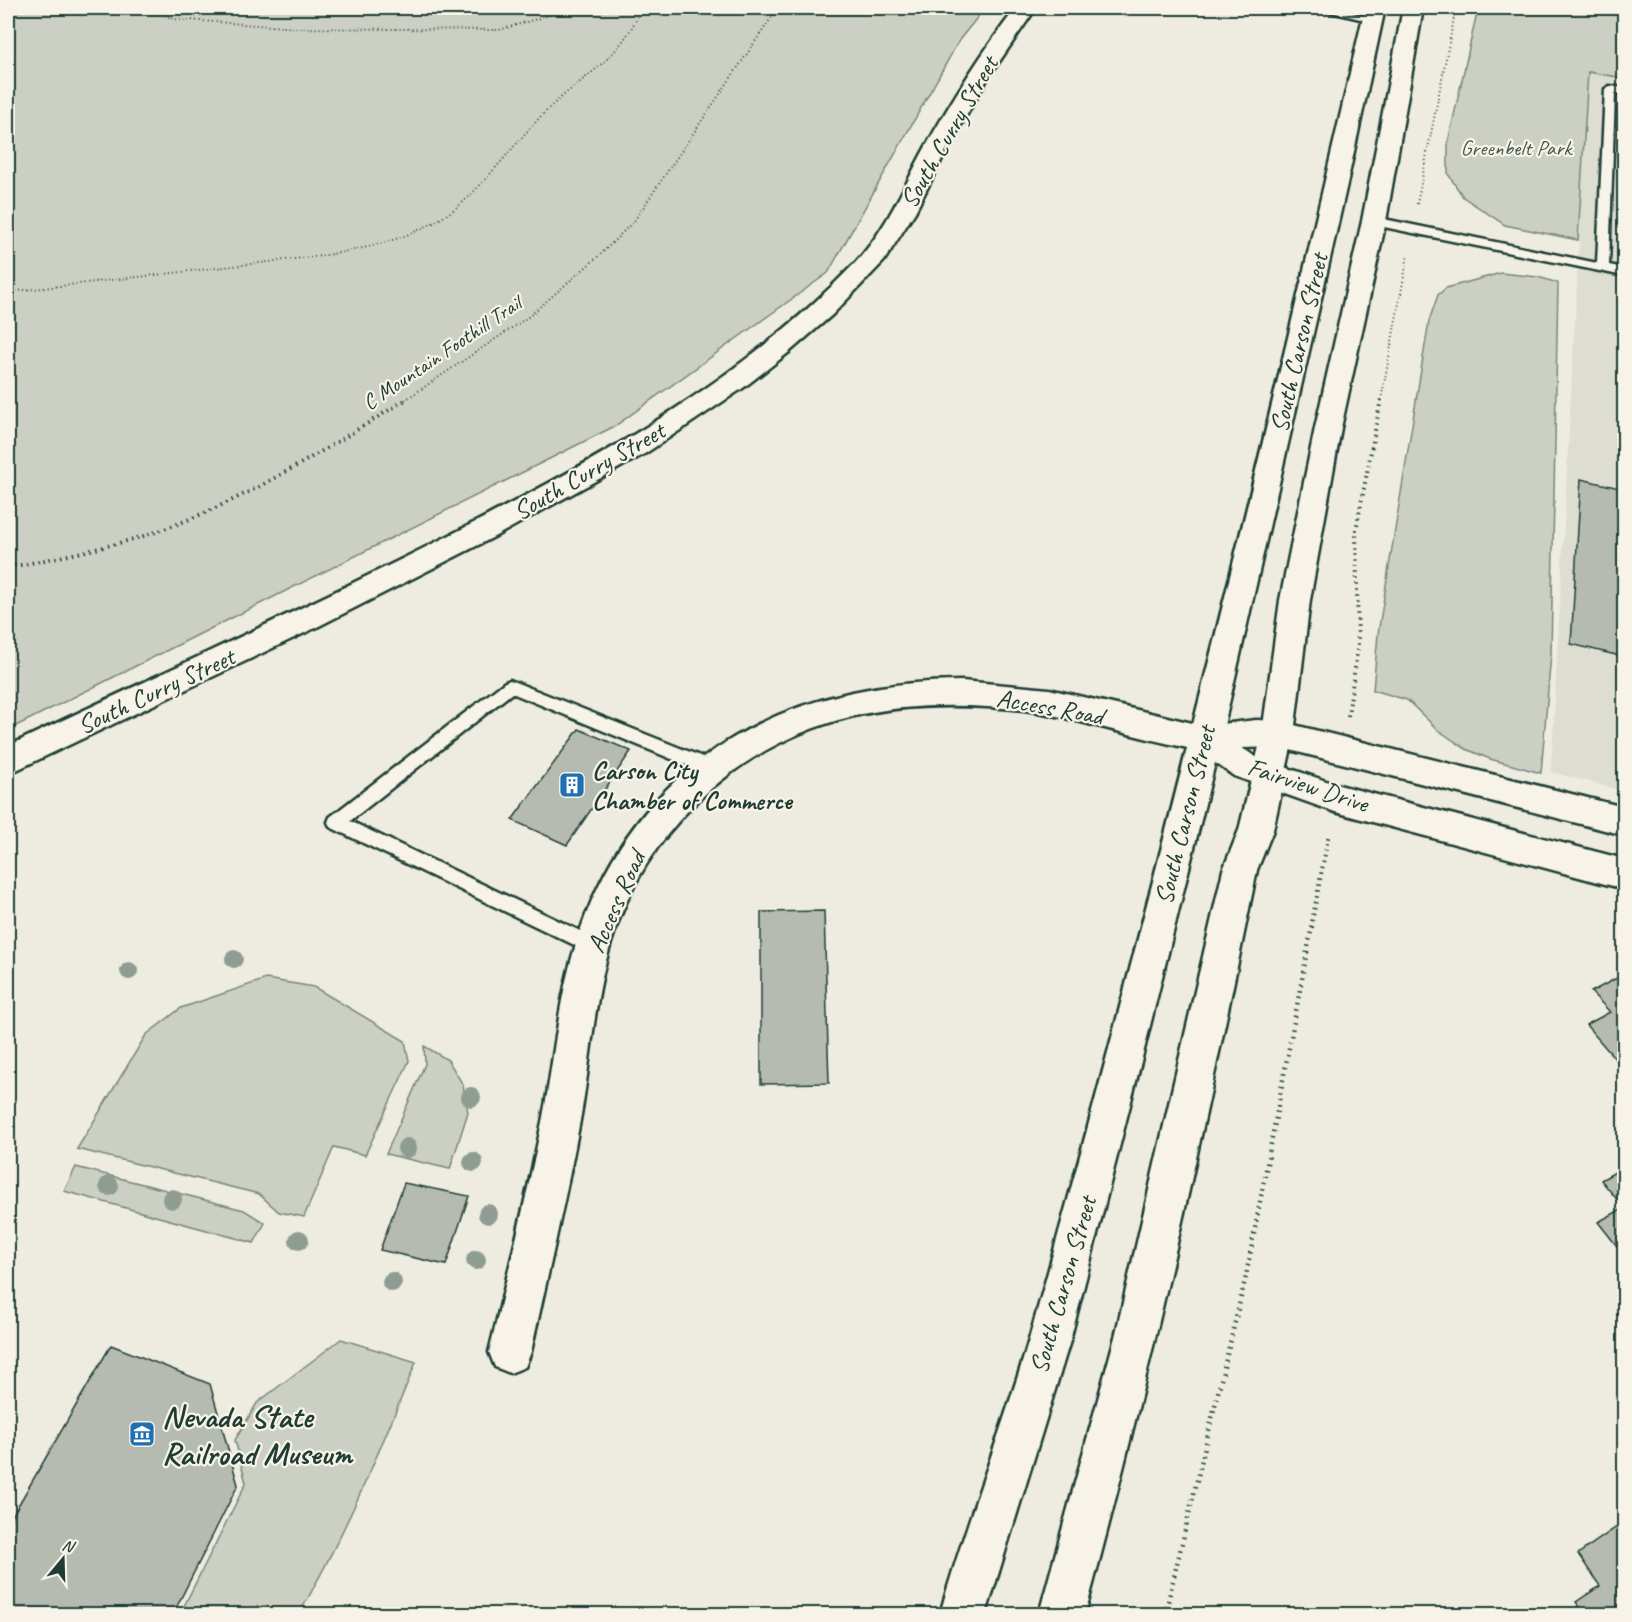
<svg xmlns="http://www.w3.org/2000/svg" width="1632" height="1622" viewBox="0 0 1632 1622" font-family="Caveat,sans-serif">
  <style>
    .built { fill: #ddddd2 }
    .green { fill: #cccfc4; stroke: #76867c; stroke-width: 1.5 }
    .building { fill: #b5bbb0; stroke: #1f3d34; stroke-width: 1.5 }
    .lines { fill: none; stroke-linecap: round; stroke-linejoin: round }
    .service-casing { stroke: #1f3d34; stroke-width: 5 }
    .minor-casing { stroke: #1f3d34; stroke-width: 5 }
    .tertiary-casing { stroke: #1f3d34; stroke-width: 5 }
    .secondary-casing { stroke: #1f3d34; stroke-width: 5 }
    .primary-casing { stroke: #1f3d34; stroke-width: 5 }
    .path-far2 { stroke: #1f3d34; stroke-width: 2; stroke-dasharray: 1 3; stroke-linecap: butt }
    .path-far1 { stroke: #1f3d34; stroke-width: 4; stroke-dasharray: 1.5 4.5; stroke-linecap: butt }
    .path { stroke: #1f3d34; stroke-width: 4.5; stroke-dasharray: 1.5 5; stroke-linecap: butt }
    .service { fill: #f7f3e8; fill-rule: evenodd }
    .minor { fill: #f7f3e8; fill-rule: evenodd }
    .tertiary { fill: #f7f3e8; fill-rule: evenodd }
    .secondary { fill: #f7f3e8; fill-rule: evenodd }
    .primary { fill: #f7f3e8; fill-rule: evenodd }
    .tree { fill: #8f9c92 }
    .labels { text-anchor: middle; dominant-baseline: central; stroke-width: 4.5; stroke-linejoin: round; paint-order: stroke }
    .far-park-label { font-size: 22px; fill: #425a51; stroke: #f7f3e8 }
    .far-street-label { font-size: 22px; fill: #1f3d34; stroke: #f7f3e8 }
    .street-label { font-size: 26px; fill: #1f3d34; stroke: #f7f3e8 }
    .poi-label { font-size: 26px; font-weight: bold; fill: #1f3d34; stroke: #f7f3e8; text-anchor: start }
    .near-poi-label { font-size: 32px; font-weight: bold; fill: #1f3d34; stroke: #f7f3e8; text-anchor: start }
  </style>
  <rect width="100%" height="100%" fill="#eeece1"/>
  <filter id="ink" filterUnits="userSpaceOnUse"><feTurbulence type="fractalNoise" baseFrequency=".0167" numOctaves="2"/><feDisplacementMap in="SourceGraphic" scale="12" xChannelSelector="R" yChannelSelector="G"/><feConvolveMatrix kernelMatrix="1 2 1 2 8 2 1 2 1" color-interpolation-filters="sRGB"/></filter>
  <g filter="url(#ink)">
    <path class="built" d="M 1588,72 L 1624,78 L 1624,791 L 1551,772 Z"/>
    <g class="green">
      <path d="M 8,8 L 985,8 L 960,39 L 828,273 L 615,426 L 8,730 Z"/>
      <path d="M 1478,8 L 1624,8 L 1624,78 L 1588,72 L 1578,240 L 1505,225 L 1463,197 L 1448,174 L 1448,142 Z"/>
      <path d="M 1501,273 L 1538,277 L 1558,283 L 1551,654 L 1541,773 L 1490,759 L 1466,749 L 1438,730 L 1407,700 L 1373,690 L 1378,634 L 1429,321 L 1438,295 L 1446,288 Z"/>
      <path d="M 266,979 L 314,987 L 405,1041 L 409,1061 L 365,1155 L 334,1147 L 304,1217 L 279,1212 L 259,1194 L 77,1149 L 146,1035 L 181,1008 Z"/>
      <path d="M 424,1046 L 448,1060 L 463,1085 L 468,1112 L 450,1169 L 386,1154 L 425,1064 Z"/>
      <path d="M 76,1167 L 244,1210 L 265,1223 L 254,1243 L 64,1191 Z"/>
      <path d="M 341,1339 L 416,1362 C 381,1448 345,1534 299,1614 L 180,1614 L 246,1483 L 235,1440 L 257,1403 Z"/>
    </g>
    <g class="building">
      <path d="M 1581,479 L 1624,489 L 1624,657 L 1571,644 Z"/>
      <path d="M 579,729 L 631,751 L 567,845 L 512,820 Z"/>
      <path d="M 824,911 L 829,1083 L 761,1084 L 761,912 Z"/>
      <path d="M 1624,974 L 1624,1069 L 1586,1025 L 1610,1012 L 1591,992 Z"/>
      <path d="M 1624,1167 L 1624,1255 L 1598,1222 L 1624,1208 L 1601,1180 Z"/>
      <path d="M 404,1183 L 469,1196 L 446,1265 L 380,1250 Z"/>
      <path d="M 111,1345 L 210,1384 L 238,1485 L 173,1614 L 8,1614 L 8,1523 Z"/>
      <path d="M 1624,1522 L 1624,1614 L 1585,1614 L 1576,1602 L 1600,1586 L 1578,1554 Z"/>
    </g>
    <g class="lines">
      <defs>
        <g id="service">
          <path d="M 1314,8 L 1331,8 L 1378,19 L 1373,22 Z"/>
          <path d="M 1610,86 L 1624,88 L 1624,94 L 1615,93 L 1609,265 L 1624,268 L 1624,276 L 1374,225 L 1368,221 L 1374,217 L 1597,263 L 1605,89 Z"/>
          <path d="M 510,680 L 720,764 L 722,769 L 720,774 L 714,776 L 708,774 L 512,693 L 350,821 L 599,940 L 602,946 L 599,952 L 593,954 L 330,827 L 328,822 L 330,817 L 505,682 Z"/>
        </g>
        <path id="minor" d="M 962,681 L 1049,689 L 1205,726 L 1216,730 L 1221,739 L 1216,748 L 1205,752 C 1170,744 1135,736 1101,727 C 1075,721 1050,713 1024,710 C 967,704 906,703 850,717 C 736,745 645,831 611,943 C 594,998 591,1058 581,1115 C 567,1194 548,1273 531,1352 L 525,1367 L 510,1373 L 495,1367 L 489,1352 C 508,1274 527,1196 543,1117 C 554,1060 558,1000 576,944 C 631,764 781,681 962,681 Z"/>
        <path id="tertiary" d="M 1016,8 L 1036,8 L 988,78 L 946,151 L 915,212 L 884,261 L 832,315 L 788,353 L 743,388 L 646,453 L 494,537 L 317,627 L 8,774 L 8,746 C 155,676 304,609 450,535 C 595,461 741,382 855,263 C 886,230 903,188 925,148 C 952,99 982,52 1016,8 Z"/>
        <path id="secondary" d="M 1256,720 L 1278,721 L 1624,807 L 1624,835 L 1278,747 L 1242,748 L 1256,757 L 1335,784 L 1624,859 L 1624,889 L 1335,812 L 1234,776 L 1194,748 L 1189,739 L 1194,730 L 1205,726 Z"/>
        <g id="primary">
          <path d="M 1365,8 L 1385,8 L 1347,184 L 1221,739 L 1145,1046 L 1070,1341 L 986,1614 L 940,1614 C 966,1521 1003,1430 1030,1336 C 1154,897 1263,453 1365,8 Z"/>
          <path d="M 1403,8 L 1423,8 L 1386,221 L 1341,428 L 1310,600 L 1294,734 L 1273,830 L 1257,870 C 1206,1120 1152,1368 1085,1614 L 1039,1614 L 1115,1337 L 1223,870 L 1239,830 L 1262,734 L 1280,600 L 1315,428 L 1362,221 Z"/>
        </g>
      </defs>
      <use href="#service" class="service-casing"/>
      <use href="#minor" class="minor-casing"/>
      <use href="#tertiary" class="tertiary-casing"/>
      <use href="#secondary" class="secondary-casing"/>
      <use href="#primary" class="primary-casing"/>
      <g class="path-far2">
        <path d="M 146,8 L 174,19 L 298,28 L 499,30 L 574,8"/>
        <path d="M 1417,204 L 1456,8"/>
        <path d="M 8,292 L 320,256 C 370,248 422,237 462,203 C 492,175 517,141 546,111 C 582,76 622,59 641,8"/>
        <path d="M 405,400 L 528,317 L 600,255 L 634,221 L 778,8"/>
        <path d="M 1381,400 L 1408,255"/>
      </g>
      <g class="path-far1">
        <path d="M 8,566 L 22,565 C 72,554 123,545 172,526 C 255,495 332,445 407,399"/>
        <path d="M 1348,716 L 1358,646 L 1356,530 L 1381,399"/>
        <path d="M 1311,927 L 1329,833"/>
      </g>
      <path class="path" d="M 1165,1614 L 1246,1276 L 1312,926"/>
      <use href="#service" class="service"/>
      <use href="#minor" class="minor"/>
      <use href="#tertiary" class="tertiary"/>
      <use href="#secondary" class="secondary"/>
      <use href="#primary" class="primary"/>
    </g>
    <g class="tree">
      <circle cx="234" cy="959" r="9"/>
      <circle cx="129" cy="971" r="9"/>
      <circle cx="471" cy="1097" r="10"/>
      <circle cx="407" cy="1148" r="10"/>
      <circle cx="473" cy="1162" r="10"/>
      <circle cx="109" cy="1186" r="10"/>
      <circle cx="172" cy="1199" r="10"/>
      <circle cx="488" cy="1214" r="10"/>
      <circle cx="299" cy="1240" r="10"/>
      <circle cx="476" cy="1260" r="10"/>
      <circle cx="392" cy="1282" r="10"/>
    </g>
  </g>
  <defs>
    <symbol id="building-square" viewBox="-11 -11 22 22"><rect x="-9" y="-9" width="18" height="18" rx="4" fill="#1f6fb2" stroke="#f7f3e8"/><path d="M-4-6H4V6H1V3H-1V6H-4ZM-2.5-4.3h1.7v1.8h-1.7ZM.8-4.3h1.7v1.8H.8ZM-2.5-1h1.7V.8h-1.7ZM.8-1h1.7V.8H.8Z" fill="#fff"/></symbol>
    <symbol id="museum-square" viewBox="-11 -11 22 22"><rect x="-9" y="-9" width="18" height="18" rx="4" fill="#1f6fb2" stroke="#f7f3e8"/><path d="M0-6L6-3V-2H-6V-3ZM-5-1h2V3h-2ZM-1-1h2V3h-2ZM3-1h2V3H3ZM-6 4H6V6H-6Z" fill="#fff"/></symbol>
  </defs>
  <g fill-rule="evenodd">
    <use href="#building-square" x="557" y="770" width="30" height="30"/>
    <use href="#museum-square" x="127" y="1419" width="30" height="30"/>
  </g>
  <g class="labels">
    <g class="far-park-label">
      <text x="1516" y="148">Greenbelt Park</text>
    </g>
    <g class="far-street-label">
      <text transform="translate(442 353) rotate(-34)">C Mountain Foothill Trail</text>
    </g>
    <g class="street-label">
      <text transform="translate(949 132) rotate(-60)">South Curry Street</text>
      <text transform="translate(1299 343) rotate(-77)">South Carson Street</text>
      <text transform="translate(589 471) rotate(-30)">South Curry Street</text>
      <text transform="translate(156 691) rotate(-25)">South Curry Street</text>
      <text transform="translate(1050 707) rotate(10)">Access Road</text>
      <text transform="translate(1308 785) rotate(18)">Fairview Drive</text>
      <text transform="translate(1185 815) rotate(-76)">South Carson Street</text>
      <text transform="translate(616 902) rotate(-66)">Access Road</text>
      <text transform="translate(1063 1285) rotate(-74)">South Carson Street</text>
    </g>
    <g class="poi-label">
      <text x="592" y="770">Carson City<tspan x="592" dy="30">Chamber of Commerce</tspan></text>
    </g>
    <g class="near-poi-label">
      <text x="162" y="1416">Nevada State<tspan x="162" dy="37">Railroad Museum</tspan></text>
    </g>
  </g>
  <rect width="1632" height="1622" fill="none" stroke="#f7f3e8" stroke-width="30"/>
  <rect x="15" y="15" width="1602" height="1592" fill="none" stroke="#1f3d34" stroke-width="2" filter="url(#ink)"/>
  <g transform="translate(63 1559) rotate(19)" stroke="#f7f3e8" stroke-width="4.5" paint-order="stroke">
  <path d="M0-4.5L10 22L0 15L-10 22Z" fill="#1f3d34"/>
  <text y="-9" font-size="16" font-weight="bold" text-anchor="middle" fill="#1f3d34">N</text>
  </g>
</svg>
